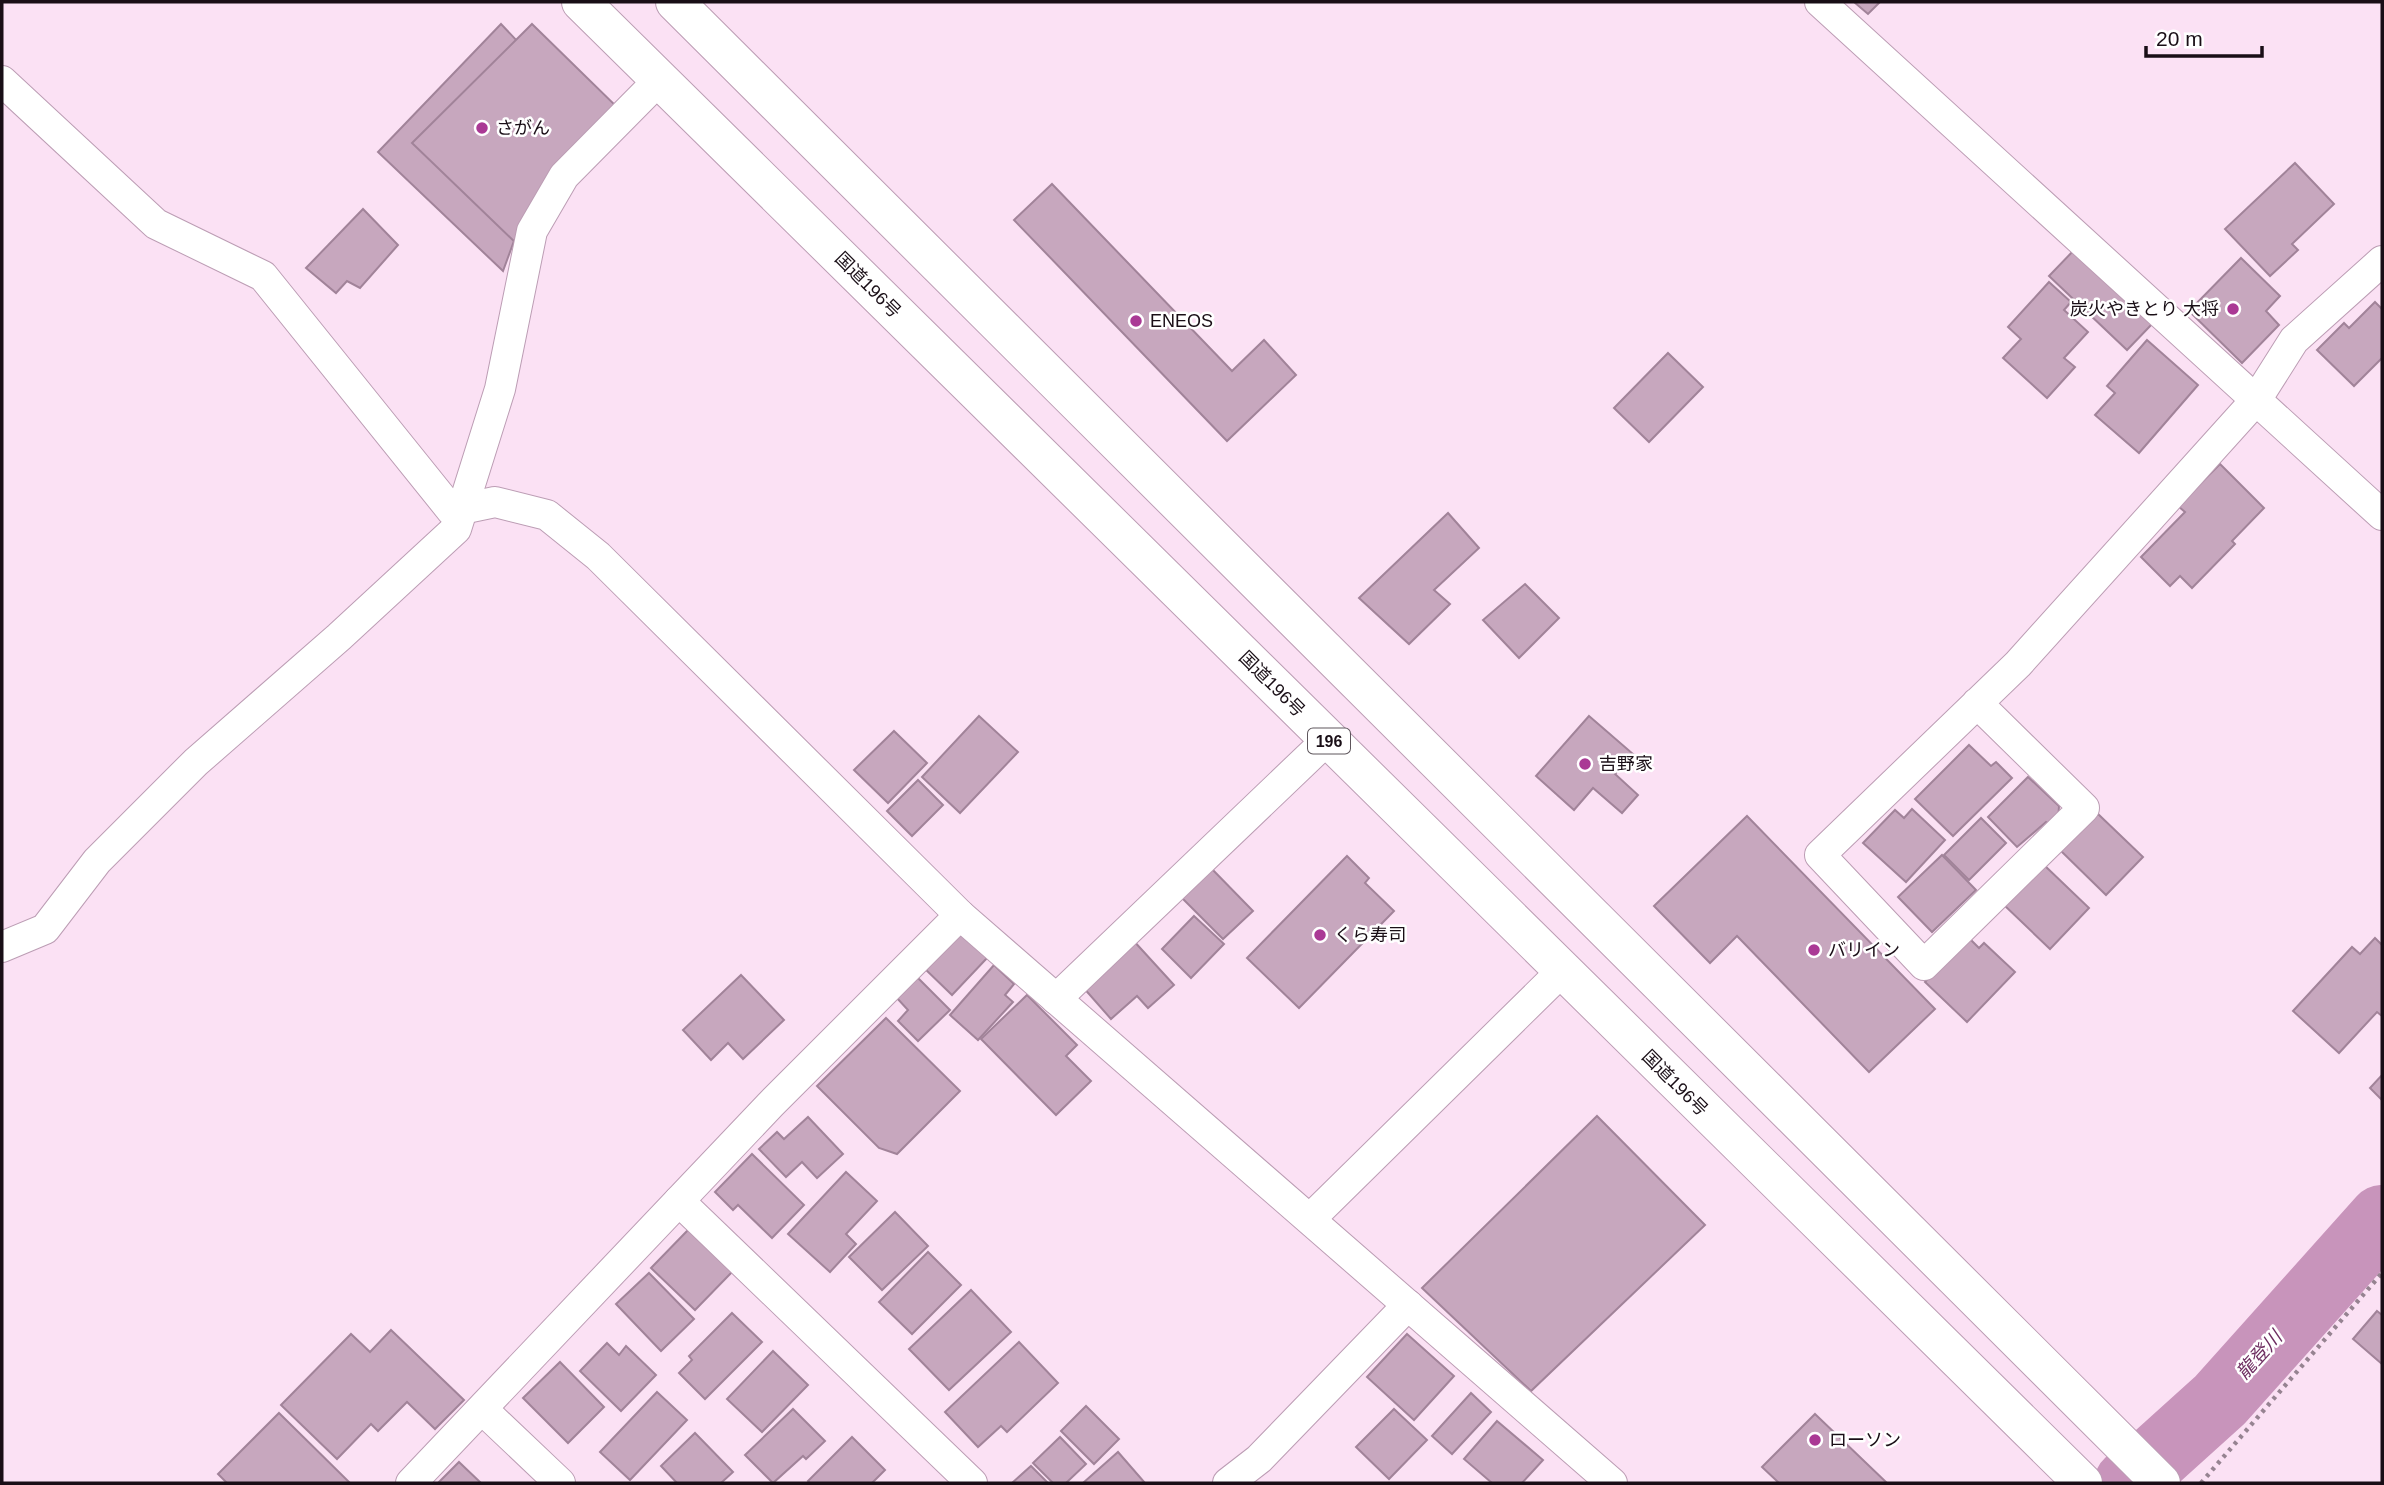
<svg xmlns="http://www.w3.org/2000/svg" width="2384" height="1485" viewBox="0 0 2384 1485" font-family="Arial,'Noto Sans JP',sans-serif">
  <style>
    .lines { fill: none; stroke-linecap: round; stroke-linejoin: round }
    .river { stroke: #c894bb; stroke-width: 68 }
    .building { fill: #c7a7be; stroke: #a18399; stroke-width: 2 }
    .minor-casing { stroke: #bc9db4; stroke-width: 32 }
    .trunk-casing { stroke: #bc9db4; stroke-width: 40 }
    .path { stroke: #968391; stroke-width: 4.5; stroke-dasharray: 3.5 5; stroke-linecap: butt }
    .minor { stroke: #fff; stroke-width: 30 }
    .trunk { stroke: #fff; stroke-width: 38 }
    .poi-dot { fill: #aa3995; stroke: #fff; stroke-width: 2.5 }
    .labels { text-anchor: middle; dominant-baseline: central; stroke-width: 5; stroke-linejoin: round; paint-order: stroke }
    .shield { fill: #fff; stroke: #5e565c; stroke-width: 2 }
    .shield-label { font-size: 16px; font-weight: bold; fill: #190e16 }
    .poi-label { font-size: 18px; fill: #190e16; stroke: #fff; text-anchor: start }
    .street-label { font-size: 18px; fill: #190e16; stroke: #fff }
    .water-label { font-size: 19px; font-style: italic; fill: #6e2e61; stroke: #fff }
  </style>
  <rect width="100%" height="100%" fill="#fbe1f4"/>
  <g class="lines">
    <path class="river" d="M 2128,1483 L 2220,1400 L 2382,1219"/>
  </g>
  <g class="building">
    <path d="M 1854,2 L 1880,2 L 1868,14 Z"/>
    <path d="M 501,24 L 592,120 L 552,166 L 534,195 L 518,230 L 503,271 L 378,152 Z"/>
    <path d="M 532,24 L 618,108 L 521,248 L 412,143 Z"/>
    <path d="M 2295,163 L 2334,204 L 2292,244 L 2298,250 L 2270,276 L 2225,229 Z"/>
    <path d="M 1052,184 L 1232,371 L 1264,340 L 1296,375 L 1227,441 L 1014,220 Z"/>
    <path d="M 363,209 L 398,245 L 360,288 L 347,281 L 336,293 L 306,268 Z"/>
    <path d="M 2076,248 L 2154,322 L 2127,350 L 2049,276 Z"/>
    <path d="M 2241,258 L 2280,296 L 2266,311 L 2279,325 L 2242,363 L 2189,311 Z"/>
    <path d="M 2049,282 L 2071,302 L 2064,310 L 2088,332 L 2064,358 L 2075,367 L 2047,398 L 2003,358 L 2021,339 L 2008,327 Z"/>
    <path d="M 2375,302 L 2382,309 L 2382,358 L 2354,386 L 2317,350 L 2344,323 L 2349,328 Z"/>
    <path d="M 2147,340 L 2198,385 L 2139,453 L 2095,415 L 2115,393 L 2107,386 Z"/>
    <path d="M 1668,353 L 1703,387 L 1649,442 L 1614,408 Z"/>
    <path d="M 2220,464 L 2264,508 L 2232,541 L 2235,544 L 2192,588 L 2180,576 L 2170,586 L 2141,557 L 2185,512 L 2178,506 Z"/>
    <path d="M 1448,513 L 1479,548 L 1434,590 L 1450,604 L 1409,644 L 1359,598 Z"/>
    <path d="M 1525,584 L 1559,618 L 1519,658 L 1483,620 Z"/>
    <path d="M 979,716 L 1018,752 L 960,813 L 922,777 Z"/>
    <path d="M 1589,716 L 1633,754 L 1615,774 L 1638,795 L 1622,813 L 1593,788 L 1574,810 L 1536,776 Z"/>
    <path d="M 894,731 L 927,763 L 888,803 L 854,770 Z"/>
    <path d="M 1969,745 L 1991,766 L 1996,762 L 2012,778 L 1953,836 L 1915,799 Z"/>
    <path d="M 2028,777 L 2059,806 L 2058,822 L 2052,826 L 2046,822 L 2017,847 L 1988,817 Z"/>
    <path d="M 918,780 L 943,805 L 912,836 L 887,811 Z"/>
    <path d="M 1912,809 L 1945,840 L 1906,882 L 1863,843 L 1895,810 L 1904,818 Z"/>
    <path d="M 2097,813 L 2143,857 L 2106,895 L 2060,850 Z"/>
    <path d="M 1747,816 L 1935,1009 L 1869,1072 L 1737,936 L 1710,963 L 1654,906 Z"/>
    <path d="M 1981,818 L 2006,843 L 1969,880 L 1944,855 Z"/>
    <path d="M 1942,855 L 1976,890 L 1932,932 L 1898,897 Z"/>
    <path d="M 1347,856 L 1369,878 L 1365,883 L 1394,911 L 1299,1008 L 1247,958 Z"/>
    <path d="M 2043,864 L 2089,908 L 2050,949 L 2004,905 Z"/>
    <path d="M 1209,866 L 1253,911 L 1223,939 L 1180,896 Z"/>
    <path d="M 1194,916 L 1224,944 L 1191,978 L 1162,949 Z"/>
    <path d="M 959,929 L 988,957 L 952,995 L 923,967 Z"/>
    <path d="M 1968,937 L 1979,948 L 1984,943 L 2015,972 L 1967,1022 L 1925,982 Z"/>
    <path d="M 2375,938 L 2382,945 L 2382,1016 L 2377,1012 L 2339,1053 L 2293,1011 L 2352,947 L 2360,954 Z"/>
    <path d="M 1132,939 L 1174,985 L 1148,1008 L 1137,996 L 1111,1019 L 1082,986 Z"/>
    <path d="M 994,965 L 1014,984 L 1005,995 L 1013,1002 L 978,1040 L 950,1015 Z"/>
    <path d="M 741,975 L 784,1020 L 743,1059 L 728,1043 L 711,1060 L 683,1030 Z"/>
    <path d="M 917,977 L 950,1010 L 918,1041 L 898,1021 L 908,1010 L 896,997 Z"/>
    <path d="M 1027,995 L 1077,1045 L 1066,1056 L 1091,1081 L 1056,1115 L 981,1039 Z"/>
    <path d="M 886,1018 L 960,1091 L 897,1154 L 879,1148 L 817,1086 Z"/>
    <path d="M 2382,1075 L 2382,1100 L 2370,1088 Z"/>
    <path d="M 1597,1116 L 1705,1225 L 1531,1391 L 1422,1288 Z"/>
    <path d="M 808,1117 L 843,1154 L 817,1178 L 802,1162 L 786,1177 L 759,1149 L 777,1132 L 784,1139 Z"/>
    <path d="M 752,1154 L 804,1205 L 772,1238 L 738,1205 L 733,1210 L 715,1192 Z"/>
    <path d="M 846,1172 L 877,1201 L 846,1234 L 856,1244 L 830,1272 L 788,1234 Z"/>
    <path d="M 895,1212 L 928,1246 L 882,1290 L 849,1257 Z"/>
    <path d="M 689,1229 L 733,1271 L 695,1310 L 651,1268 Z"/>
    <path d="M 928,1252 L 961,1285 L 912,1334 L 879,1302 Z"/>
    <path d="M 649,1273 L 694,1319 L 661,1351 L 616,1304 Z"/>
    <path d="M 971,1290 L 1011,1332 L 949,1390 L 909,1349 Z"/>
    <path d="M 2377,1311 L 2382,1315 L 2382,1364 L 2353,1339 Z"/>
    <path d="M 732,1313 L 762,1342 L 705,1399 L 679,1373 L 692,1360 L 689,1356 Z"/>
    <path d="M 391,1330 L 464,1400 L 435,1429 L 407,1402 L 378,1431 L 371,1424 L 337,1459 L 281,1405 L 351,1334 L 370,1352 Z"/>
    <path d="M 1407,1334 L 1454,1376 L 1414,1420 L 1367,1377 Z"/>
    <path d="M 1019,1342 L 1058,1383 L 1007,1432 L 1001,1426 L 978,1447 L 945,1412 Z"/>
    <path d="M 607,1343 L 619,1355 L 626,1346 L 656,1375 L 621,1411 L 580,1371 Z"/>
    <path d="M 773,1351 L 808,1385 L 762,1432 L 727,1399 Z"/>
    <path d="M 560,1362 L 604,1407 L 568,1443 L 523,1398 Z"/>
    <path d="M 657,1392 L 687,1420 L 630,1480 L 600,1452 Z"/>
    <path d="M 1471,1393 L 1491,1412 L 1452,1454 L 1432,1436 Z"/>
    <path d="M 1086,1406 L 1119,1439 L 1094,1464 L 1061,1431 Z"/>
    <path d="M 793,1409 L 825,1441 L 806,1459 L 803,1456 L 773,1483 L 745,1455 Z"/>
    <path d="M 1394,1409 L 1427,1440 L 1389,1479 L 1356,1447 Z"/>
    <path d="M 279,1413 L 350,1483 L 227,1483 L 218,1474 Z"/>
    <path d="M 1815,1414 L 1887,1483 L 1779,1483 L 1762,1467 Z"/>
    <path d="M 1497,1421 L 1543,1460 L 1522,1483 L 1492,1483 L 1464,1459 Z"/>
    <path d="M 695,1433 L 733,1472 L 721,1483 L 677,1483 L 661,1466 Z"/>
    <path d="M 852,1437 L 885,1470 L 872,1483 L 810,1483 L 808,1481 Z"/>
    <path d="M 1060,1437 L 1086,1464 L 1066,1483 L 1053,1483 L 1033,1463 Z"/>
    <path d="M 1118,1452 L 1145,1483 L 1083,1483 Z"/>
    <path d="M 459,1462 L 481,1483 L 438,1483 Z"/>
    <path d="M 1031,1466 L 1048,1483 L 1012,1483 Z"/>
  </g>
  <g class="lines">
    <defs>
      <g id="minor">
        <path d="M 1820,2 L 2382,515"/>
        <path d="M 2,81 L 156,224 L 263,276 L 452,511 L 495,502 L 547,515 L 598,556 L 960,915 L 1612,1483"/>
        <path d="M 1977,703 L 2084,808 L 1924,965 L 1820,855 L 2018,664 L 2256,400 L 2294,340 L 2382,261"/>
        <path d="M 2,947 L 45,929 L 97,861 L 196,762 L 339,637 L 456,529 L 500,389 L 532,231 L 564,176 L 660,79"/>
        <path d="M 1056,999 L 1328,739"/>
        <path d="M 679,1201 L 972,1483"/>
        <path d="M 1310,1219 L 1562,971"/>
        <path d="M 482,1409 L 560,1483"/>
        <path d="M 411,1483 L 771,1104 L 960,915"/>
        <path d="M 1228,1483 L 1259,1459 L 1408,1305"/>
      </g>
      <g id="trunk">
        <path d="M 581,2 L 2083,1483"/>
        <path d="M 675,2 L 2161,1483"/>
      </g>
    </defs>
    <use href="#minor" class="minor-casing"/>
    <use href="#trunk" class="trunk-casing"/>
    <path class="path" d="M 2201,1483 L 2382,1273"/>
    <use href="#minor" class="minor"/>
    <use href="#trunk" class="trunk"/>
  </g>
  <g class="poi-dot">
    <circle cx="482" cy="128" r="7"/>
    <circle cx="2233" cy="309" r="7"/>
    <circle cx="1136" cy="321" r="7"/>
    <circle cx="1585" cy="764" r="7"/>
    <circle cx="1320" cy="935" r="7"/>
    <circle cx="1814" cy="950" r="7"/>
    <circle cx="1815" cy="1440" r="7"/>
  </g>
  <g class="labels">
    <rect class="shield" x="1308" y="728.5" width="42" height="25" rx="5"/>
    <g class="shield-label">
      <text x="1329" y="741">196</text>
    </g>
    <g class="poi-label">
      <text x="496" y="128">さがん</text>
      <text x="2219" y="309" text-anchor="end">炭火やきとり 大将</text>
      <text x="1150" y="321">ENEOS</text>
      <text x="1599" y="764">吉野家</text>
      <text x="1334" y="935">くら寿司</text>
      <text x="1828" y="950">バリイン</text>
      <text x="1829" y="1440">ローソン</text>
    </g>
    <g class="street-label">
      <text transform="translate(868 285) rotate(45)">国道196号</text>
      <text transform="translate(1272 684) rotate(45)">国道196号</text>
      <text transform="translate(1675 1083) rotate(45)">国道196号</text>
    </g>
    <g class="water-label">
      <text transform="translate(2259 1355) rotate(-48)">龍登川</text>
    </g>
  </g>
  <rect width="2384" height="1485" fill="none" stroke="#190e16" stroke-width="7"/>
  <path d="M2146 46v10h116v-10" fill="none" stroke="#190e16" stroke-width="3.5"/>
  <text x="2156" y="46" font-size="21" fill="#190e16" stroke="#ffffff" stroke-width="5" paint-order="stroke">20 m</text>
</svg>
